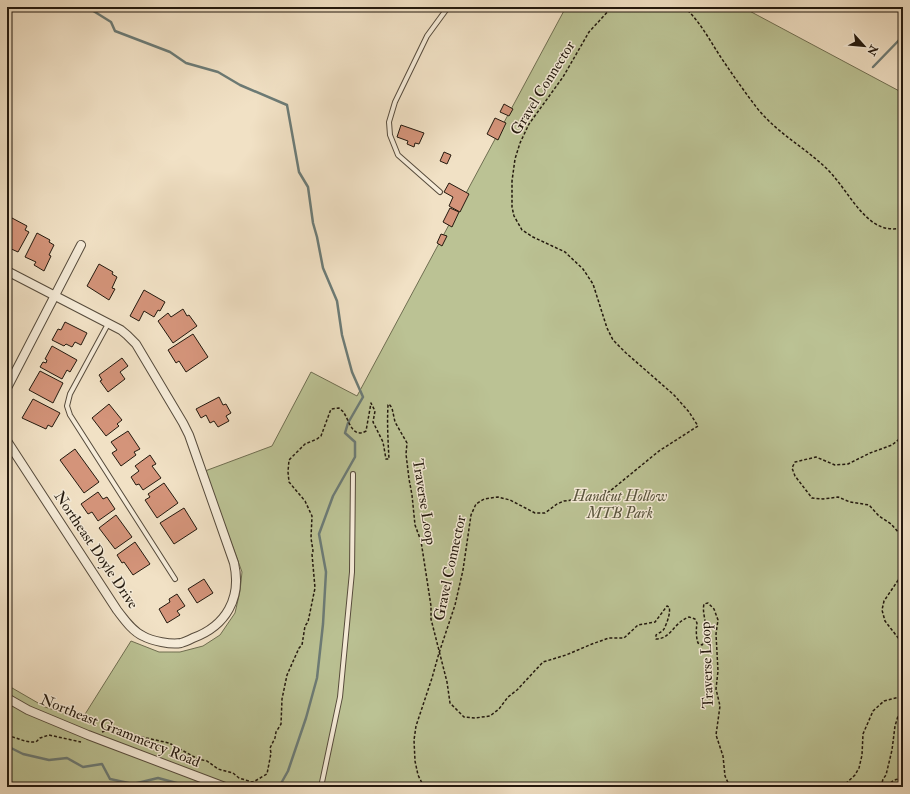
<svg xmlns="http://www.w3.org/2000/svg" width="910" height="794" viewBox="0 0 910 794" font-family="'IM FELL Double Pica',serif">
  <style>
    .green { fill: #bbc294; stroke: #6f6e51 }
    .lines { fill: none; stroke-linecap: round; stroke-linejoin: round }
    .stream { stroke: #6c7b76; stroke-width: 2.5 }
    .building { fill: #d4947a; stroke: #23190e }
    .service-casing { stroke: #564b3c; stroke-width: 6 }
    .minor-casing { stroke: #564b3c; stroke-width: 10 }
    .path { stroke: #23190e; stroke-width: 1.5; stroke-dasharray: 3 2; stroke-linecap: butt }
    .service { stroke: #f6ecd9; stroke-width: 4 }
    .minor { stroke: #f6ecd9; stroke-width: 8 }
    .labels { text-anchor: middle; dominant-baseline: central; stroke-width: 3; stroke-linejoin: round; paint-order: stroke }
    .street-label { font-size: 15px; fill: #23190e; stroke: #f6ecd9 }
    .park-label { font-size: 15px; font-style: italic; fill: #58543d; stroke: #f6ecd9 }
  </style>
  <rect width="100%" height="100%" fill="#f1e1c5"/>
  <filter id="stains"><feTurbulence type="fractalNoise" baseFrequency=".005" numOctaves="4"/><feColorMatrix values="0 0 0 0 .2 0 0 0 0 .09 0 0 0 0 .02 0 0 0 .5 -.17"/></filter>
  <radialGradient id="worn" r=".72"><stop offset=".6" stop-color="#630" stop-opacity="0"/><stop offset="1" stop-color="#630" stop-opacity=".3"/></radialGradient>
  <path class="green" d="M 566,7 L 742,7 L 903,93 L 903,787 L 7,787 L 7,685 L 45,707 L 82,719 L 131,641 L 159,652 L 180,652 L 203,646 L 220,635 L 235,613 L 240,591 L 242,572 L 205,471 L 272,446 L 311,372 L 357,396 Z"/>
  <g class="lines">
    <g class="stream">
      <path d="M 87,7 L 111,22 L 115,31 L 170,52 L 186,63 L 218,72 L 240,85 L 287,105 L 299,172 L 308,187 L 313,223 L 317,237 L 323,268 L 337,301 L 342,335 L 352,372 L 363,397 L 348,423 L 345,433 L 355,442 L 355,457 L 333,496 L 319,534 L 326,572 L 323,624 L 317,678 L 306,718 L 288,771 L 279,787"/>
      <path d="M 873,67 L 903,36"/>
      <path d="M 7,746 L 23,754 L 49,760 L 67,758 L 83,767 L 102,764 L 110,779 L 133,784 L 158,778 L 184,785 L 186,787"/>
    </g>
  </g>
  <g class="building">
    <path d="M 504,104 L 513,109 L 509,116 L 500,112 Z"/>
    <path d="M 495,118 L 506,123 L 498,140 L 487,134 Z"/>
    <path d="M 401,125 L 424,133 L 419,144 L 415,143 L 414,147 L 407,144 L 408,141 L 397,137 Z"/>
    <path d="M 444,152 L 451,155 L 447,164 L 440,161 Z"/>
    <path d="M 449,183 L 469,194 L 460,212 L 449,206 L 453,197 L 444,192 Z"/>
    <path d="M 450,208 L 459,212 L 452,227 L 443,222 Z"/>
    <path d="M 12,218 L 27,226 L 25,230 L 29,232 L 18,252 L 7,247 L 7,228 Z"/>
    <path d="M 37,233 L 50,240 L 49,242 L 54,245 L 49,255 L 51,256 L 44,271 L 34,265 L 36,262 L 25,257 Z"/>
    <path d="M 441,234 L 447,236 L 442,246 L 437,243 Z"/>
    <path d="M 99,264 L 113,272 L 112,274 L 117,277 L 112,288 L 115,289 L 109,300 L 87,286 Z"/>
    <path d="M 144,290 L 165,302 L 160,311 L 158,310 L 154,317 L 144,311 L 139,321 L 130,316 Z"/>
    <path d="M 183,309 L 187,316 L 189,315 L 197,326 L 173,343 L 158,321 L 168,313 L 171,317 Z"/>
    <path d="M 65,322 L 87,333 L 81,345 L 75,342 L 72,347 L 66,344 L 64,346 L 52,340 L 58,329 L 61,330 Z"/>
    <path d="M 193,334 L 208,357 L 186,372 L 179,361 L 176,363 L 168,350 Z"/>
    <path d="M 52,346 L 77,360 L 70,372 L 67,370 L 62,379 L 40,367 L 43,362 L 46,363 L 47,360 L 45,359 Z"/>
    <path d="M 122,358 L 128,366 L 120,372 L 125,379 L 108,392 L 100,381 L 102,380 L 99,375 Z"/>
    <path d="M 40,371 L 63,383 L 53,403 L 29,390 Z"/>
    <path d="M 219,397 L 223,405 L 226,404 L 231,413 L 226,416 L 229,421 L 218,427 L 214,421 L 210,423 L 206,415 L 201,418 L 196,409 Z"/>
    <path d="M 33,399 L 60,413 L 52,427 L 48,425 L 46,429 L 22,418 Z"/>
    <path d="M 109,404 L 122,420 L 117,424 L 119,426 L 106,436 L 92,418 Z"/>
    <path d="M 128,431 L 140,449 L 134,452 L 136,455 L 121,466 L 112,453 L 117,450 L 111,442 Z"/>
    <path d="M 75,449 L 99,482 L 84,493 L 60,460 Z"/>
    <path d="M 150,455 L 156,464 L 152,466 L 161,478 L 143,490 L 139,484 L 136,485 L 131,477 L 139,471 L 135,466 Z"/>
    <path d="M 164,483 L 178,503 L 157,518 L 145,500 L 150,497 L 148,494 Z"/>
    <path d="M 98,492 L 103,499 L 107,497 L 115,509 L 98,521 L 92,512 L 88,514 L 81,504 Z"/>
    <path d="M 184,508 L 197,529 L 174,544 L 160,523 Z"/>
    <path d="M 116,515 L 132,537 L 115,549 L 99,528 Z"/>
    <path d="M 135,542 L 150,564 L 133,575 L 124,562 L 122,563 L 117,555 Z"/>
    <path d="M 204,579 L 213,593 L 197,603 L 188,589 Z"/>
    <path d="M 177,594 L 185,606 L 177,611 L 180,615 L 167,623 L 159,609 L 170,602 L 169,599 Z"/>
  </g>
  <g class="lines">
    <defs>
      <g id="service">
        <path d="M 440,192 L 398,155 L 390,135 L 389,122 L 395,102 L 427,36 L 446,10 L 450,7"/>
        <path d="M 108,324 L 70,394 L 67,406 L 70,415 L 175,579"/>
        <path d="M 321,787 L 340,697 L 352,572 L 353,474"/>
      </g>
      <g id="minor">
        <path d="M 7,271 L 121,330 L 127,335 L 136,344 L 183,423 L 189,435 L 234,563 C 242,598 226,626 193,638 C 189,640 185,642 181,643 C 171,645 152,641 143,636 C 132,631 124,619 117,610 L 7,441"/>
        <path d="M 7,388 L 81,245"/>
        <path d="M 7,698 L 28,710 L 88,735 L 225,787"/>
      </g>
    </defs>
    <use href="#service" class="service-casing"/>
    <use href="#minor" class="minor-casing"/>
    <g class="path">
      <path d="M 684,7 C 699,20 709,39 720,56 C 732,74 744,91 757,108 C 778,134 803,146 826,168 C 843,184 855,210 874,223 C 883,229 892,230 903,228"/>
      <path d="M 903,436 L 892,445 L 870,453 L 848,464 L 835,465 L 816,457 L 795,462 L 792,468 L 795,476 L 812,498 L 823,499 L 838,497 L 850,502 L 869,505 L 879,516 L 891,524 L 899,533 L 903,550"/>
      <path d="M 903,561 L 901,576 L 884,601 L 882,610 L 885,621 L 899,639 L 903,647"/>
      <path d="M 102,732 L 105,731 L 115,731 L 169,743 L 198,759 L 207,761 L 218,769 L 233,773 L 239,778 L 252,782 L 255,781 L 267,774 L 271,753 L 270,748 L 275,738 L 276,732 L 281,724 L 282,699 L 287,675 L 299,648 L 302,645 L 305,626 L 308,622 L 315,588 L 312,554 L 313,551 L 311,538 L 312,516 L 305,501 L 289,482 L 288,472 L 289,460 L 305,444 L 317,439 L 321,436 L 331,409 L 339,408 C 341,410 343,411 344,413 C 349,420 352,439 366,431 L 371,403 L 375,411 L 373,422 L 383,442 L 386,459 L 389,459 C 388,441 387,423 388,405 L 389,404 L 392,408 L 395,422 L 407,443 L 406,454 L 409,479 L 412,495 L 415,525 L 421,541 L 431,606 L 431,619 L 447,682 L 450,703 L 464,717 L 475,718 L 490,716 L 499,709 L 508,697 L 517,690 L 543,662 L 566,655 L 592,644 L 609,638 L 624,638 L 638,625 L 655,622 L 667,606 L 669,607 C 671,612 667,623 664,629 C 663,631 659,633 656,635 L 656,639 C 671,639 674,622 689,617 L 695,619 L 697,623 C 696,630 696,637 698,643 L 702,645 C 712,632 701,616 704,604 L 708,603 L 714,609 L 718,620 L 716,634 L 718,671 L 716,689 L 720,706 L 716,735 L 723,756 L 725,776 L 730,787"/>
      <path d="M 7,736 C 17,737 25,743 36,742 L 40,738 L 49,735 L 81,742"/>
      <path d="M 424,787 L 418,775 L 415,761 L 414,740 L 416,726 L 432,678 L 439,653 L 455,605 L 463,570 L 471,515 L 476,504 L 484,499 L 498,497 L 510,500 L 535,513 L 545,513 L 557,504 L 564,501 L 604,496 L 659,451 L 698,426 L 689,412 L 674,395 L 626,353 L 613,340 L 607,328 L 593,284 L 583,269 L 565,252 L 533,237 L 522,230 L 514,216 L 512,207 L 512,181 L 515,159 L 520,143 L 529,124 L 563,77 L 589,32 L 612,7"/>
      <path d="M 842,787 L 855,775 L 859,768 L 862,755 L 863,734 L 873,711 L 884,701 L 899,697 L 903,697"/>
      <path d="M 881,787 L 883,779 L 886,775 L 892,750 L 895,726 L 898,716 L 903,711"/>
      <path d="M 888,787 C 891,780 896,779 903,779"/>
    </g>
    <use href="#service" class="service"/>
    <use href="#minor" class="minor"/>
  </g>
  <g class="labels">
    <g class="street-label">
      <text transform="translate(543 88) rotate(-58)">Gravel Connector</text>
      <text transform="translate(424 502) rotate(81)">Traverse Loop</text>
      <text transform="translate(96 550) rotate(56)">Northeast Doyle Drive</text>
      <text transform="translate(450 568) rotate(-78)">Gravel Connector</text>
      <text transform="translate(707 665) rotate(-92)">Traverse Loop</text>
      <text transform="translate(120 731) rotate(22)">Northeast Grammercy Road</text>
    </g>
    <g class="park-label">
      <text x="620" y="496">Handcut Hollow<tspan x="620" dy="17">MTB Park</tspan></text>
    </g>
  </g>
  <rect width="910" height="794" fill="none" stroke="#f1e1c5" stroke-width="24"/>
  <rect x="8" y="8" width="894" height="778" fill="none" stroke="#23190e" stroke-width="2"/>
  <rect x="12" y="12" width="886" height="770" fill="none" stroke="#23190e"/>
  <g transform="translate(864 46) rotate(117)" stroke="#f6ecd9" stroke-width="3" paint-order="stroke">
  <path d="M0-3L7 15L0 10L-7 15Z" fill="#23190e"/>
  <text y="-6" font-size="11" font-weight="bold" text-anchor="middle" fill="#23190e">N</text>
  </g>
  <rect width="100%" height="100%" filter="url(#stains)"/>
  <rect width="100%" height="100%" fill="url(#worn)"/>
</svg>
